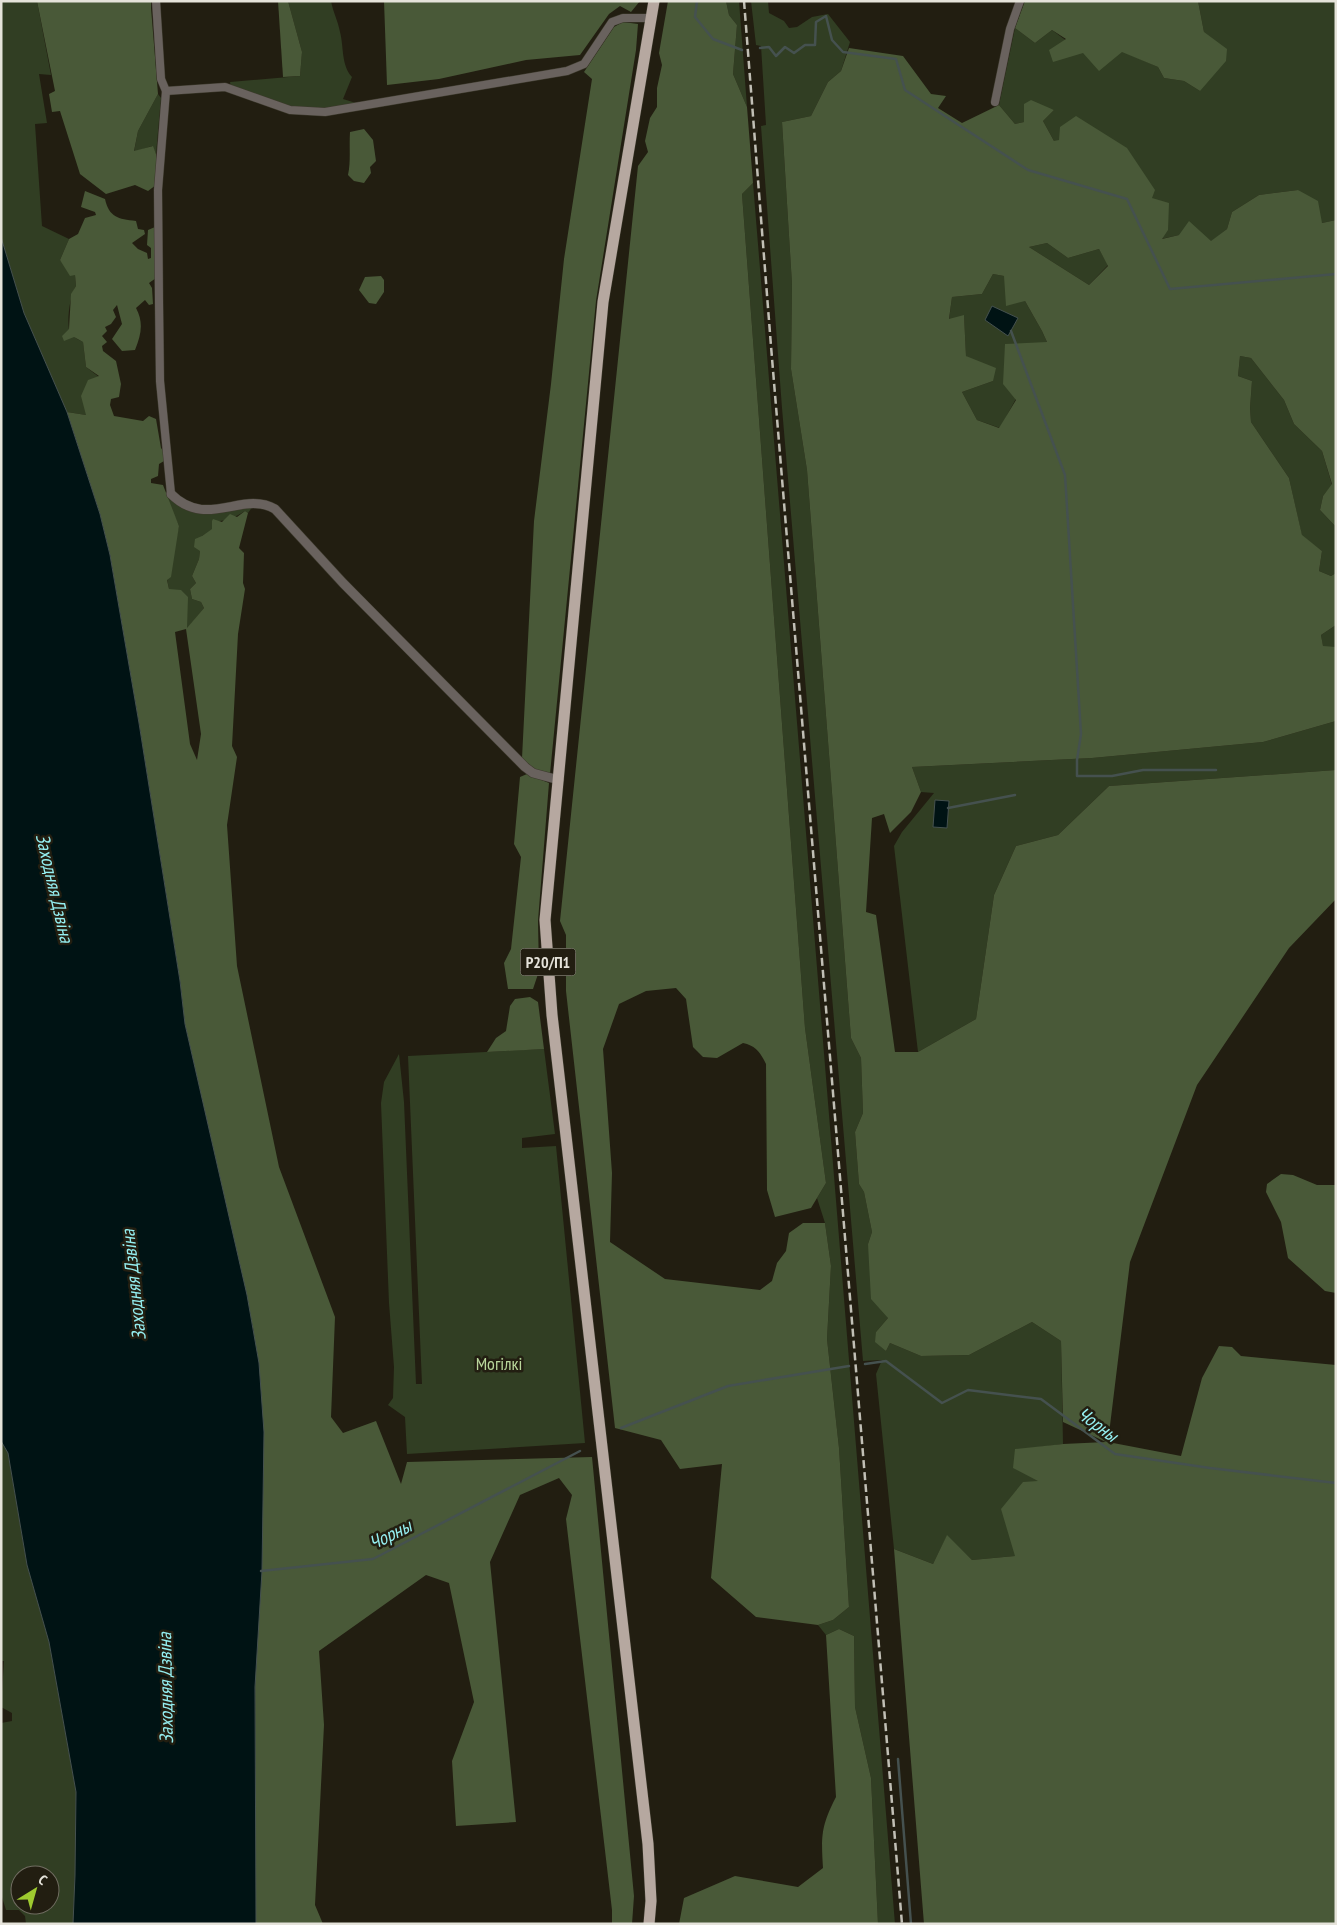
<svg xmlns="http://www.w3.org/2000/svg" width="1337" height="1925" viewBox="0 0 1337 1925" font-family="'PT Sans Narrow',sans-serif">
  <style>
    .green { fill: #313e23; fill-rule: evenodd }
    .forest { fill: #495938; fill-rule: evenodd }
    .water { fill: #001314; stroke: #45514f }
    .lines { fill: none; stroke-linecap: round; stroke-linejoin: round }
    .stream { stroke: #45514f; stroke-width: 2.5 }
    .minor-casing { stroke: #3d3a2d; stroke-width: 9 }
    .tertiary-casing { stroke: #3d3a2d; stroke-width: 10 }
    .primary-casing { stroke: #3d3a2d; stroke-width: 12 }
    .minor { stroke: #69625e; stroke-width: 8 }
    .tertiary { stroke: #69625e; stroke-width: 9 }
    .primary { stroke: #b6a8a0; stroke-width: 11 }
    .rail { stroke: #c1bfb5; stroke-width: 2.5; stroke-dasharray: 8 4; stroke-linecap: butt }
    .labels { text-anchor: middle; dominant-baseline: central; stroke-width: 5; stroke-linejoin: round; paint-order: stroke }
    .shield { fill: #221e11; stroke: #aaa89e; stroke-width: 1 }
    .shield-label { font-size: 16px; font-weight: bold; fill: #e5e3da }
    .park-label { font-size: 18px; fill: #b9d69b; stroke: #221e11 }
    .water-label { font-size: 19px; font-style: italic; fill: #95eff1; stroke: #221e11 }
  </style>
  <rect width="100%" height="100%" fill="#221e11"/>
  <g class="green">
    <path d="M 1,1 L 37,1 L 51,75 L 39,74 L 47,123 L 35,124 L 42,226 L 69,239 L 60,260 L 75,275 L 76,286 C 70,295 67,318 69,329 C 71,336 77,339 83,342 L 86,367 L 99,377 L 86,415 L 67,412 L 24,313 L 1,237 Z"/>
    <path d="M 288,1 L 331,1 C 333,12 338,21 340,32 C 344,47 341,65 352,77 L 343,99 L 356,103 L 320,109 L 292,107 L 231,87 L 230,82 L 300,76 L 302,52 Z"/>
    <path d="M 726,1 L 739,1 L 747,107 L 733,74 L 737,25 L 729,15 Z"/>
    <path d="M 751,1 L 768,1 L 769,13 L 784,21 L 789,28 L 797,27 L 812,17 L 828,14 L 850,42 L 841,71 L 828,82 L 811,116 L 782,122 L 792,284 L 791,369 L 807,470 L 851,1038 L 861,1058 L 863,1113 L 855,1132 L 859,1184 L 864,1192 L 872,1232 L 868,1244 L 888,1318 L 876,1332 L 886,1351 L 890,1343 L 921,1356 L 969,1355 L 1032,1322 L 1061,1341 L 1063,1444 L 1015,1450 L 1039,1481 L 1015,1556 L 972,1560 L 947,1536 L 933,1564 L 894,1549 L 876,1374 L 882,1360 L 863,1361 L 782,408 L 761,126 L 766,125 L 761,46 L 756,45 Z"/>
    <path d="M 1198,1 L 1336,1 L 1336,220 L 1322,223 L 1298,190 L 1259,195 L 1232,212 L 1227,229 L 1211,242 L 1179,235 L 1161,239 L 1152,198 L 1059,141 L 1054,141 L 1043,121 L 1054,110 L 1024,104 L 1024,122 L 1015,124 L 999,105 L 1015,28 L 1035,43 L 1052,30 L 1083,53 L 1122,51 L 1158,67 L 1164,78 L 1184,81 L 1200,91 L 1204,32 Z"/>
    <path d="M 158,94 L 161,98 L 156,154 L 152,146 L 134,152 L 138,131 Z"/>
    <path d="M 753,183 L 895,1924 L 878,1924 L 871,1778 L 855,1707 L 854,1636 L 839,1629 L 826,1635 L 818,1625 L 833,1620 L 849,1607 L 839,1448 L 827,1339 L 831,1266 L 825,1223 L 817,1198 L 826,1183 L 805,1028 L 742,194 Z"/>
    <path d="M 1047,243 L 1068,258 L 1099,249 L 1108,265 L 1089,285 L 1029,247 Z"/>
    <path d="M 993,274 L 1004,276 L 1025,301 L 1042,331 L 1047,342 L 1000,428 L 977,420 L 962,392 L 993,381 L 966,356 L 964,316 L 949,320 L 952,297 L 982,294 Z"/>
    <path d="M 1240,356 L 1251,358 L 1284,400 L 1294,424 L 1322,451 L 1332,485 L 1323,496 L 1320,510 L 1336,527 L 1336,573 L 1331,576 L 1319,571 L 1322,551 L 1302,536 L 1289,478 L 1251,422 L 1250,408 L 1252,381 L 1238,376 Z"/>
    <path d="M 165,495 L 193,510 L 253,506 L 248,513 L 245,511 C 234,518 225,522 212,521 L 213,529 L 202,536 L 199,559 L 192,576 L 196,583 L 190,589 L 192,599 L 201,602 L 204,608 L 187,629 L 169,589 L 167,579 L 179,526 Z"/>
    <path d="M 1336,625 L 1336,647 L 1323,647 L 1321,635 Z"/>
    <path d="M 1336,721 L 1336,770 L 1109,786 L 1058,835 L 1016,846 L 994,895 L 976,1019 L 918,1052 L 894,846 L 902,832 L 934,793 L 921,792 L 912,767 L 1092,758 L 1263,742 Z"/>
    <path d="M 544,1049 L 555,1134 L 522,1138 L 522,1148 L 556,1146 L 585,1443 L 407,1454 L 405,1417 L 388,1405 L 393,1398 L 394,1367 L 389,1303 L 381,1103 L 384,1082 L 399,1054 L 404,1102 L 416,1384 L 422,1384 L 408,1056 Z"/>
    <path d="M 1,1441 L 8,1453 L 27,1565 L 49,1642 L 76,1792 L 75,1875 L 73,1924 L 26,1924 L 25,1916 L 19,1910 L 6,1910 L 1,1894 L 1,1723 L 12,1721 L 12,1713 L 1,1707 L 4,1661 L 1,1661 ZM 20,1875 L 50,1875 L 50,1905 L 20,1905 Z"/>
  </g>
  <g class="forest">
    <path d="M 37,1 L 151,1 L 151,8 L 158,94 L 138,131 L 134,151 L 153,146 L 156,154 L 156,185 L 148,191 L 135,185 L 106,194 L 80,174 L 60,111 L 52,112 L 49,94 L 55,91 Z"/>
    <path d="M 278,1 L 288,1 L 302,52 L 300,76 L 283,77 Z"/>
    <path d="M 384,1 L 640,1 L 631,12 L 620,6 L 609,14 L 580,55 L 526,60 L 439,79 L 387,85 Z"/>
    <path d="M 668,1 L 726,1 L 729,15 L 737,25 L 733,74 L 747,107 L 753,183 L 742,194 L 805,1028 L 826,1183 L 811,1208 L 775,1217 L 767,1190 L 766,1064 C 760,1052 756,1046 743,1043 L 717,1058 L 703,1057 L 693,1047 L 686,999 L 676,988 L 646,991 L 619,1004 L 603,1049 L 612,1173 L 610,1242 L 665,1279 L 760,1290 L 772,1281 L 777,1263 L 786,1251 L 789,1233 L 803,1223 L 825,1223 L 831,1266 L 827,1339 L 839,1448 L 849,1607 L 833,1620 L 818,1625 L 756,1617 L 711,1578 L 722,1464 L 680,1469 L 661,1440 L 615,1428 L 566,991 L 566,935 L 560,921 L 638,166 L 648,152 L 645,141 L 650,118 L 657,107 L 657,88 L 662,65 L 659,53 Z"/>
    <path d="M 1025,1 L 1198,1 L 1204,32 L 1227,49 L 1226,61 L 1200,91 L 1184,81 L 1164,78 L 1158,67 L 1122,52 L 1099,71 L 1083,53 L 1053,62 L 1049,50 L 1066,39 L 1052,30 L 1035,43 L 1015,28 Z"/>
    <path d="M 623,22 L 638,24 L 636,50 L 596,301 L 550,774 L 535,770 L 522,758 L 534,521 L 551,384 L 564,259 L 592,79 L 584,72 L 614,27 Z"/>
    <path d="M 849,48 L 903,56 L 931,94 L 946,96 L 938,108 L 962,123 L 999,105 L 1015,124 L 1024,122 L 1024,104 L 1031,100 L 1054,110 L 1043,121 L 1054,141 L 1059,140 L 1060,127 L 1076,116 L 1127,148 L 1155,190 L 1152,198 L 1169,203 L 1168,230 L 1162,239 L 1179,235 L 1189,221 L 1211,241 L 1227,229 L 1232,212 L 1259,195 L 1298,190 L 1318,201 L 1322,223 L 1336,220 L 1336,527 L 1320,510 L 1323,496 L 1332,484 L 1322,451 L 1294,424 L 1284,400 L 1251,358 L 1240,356 L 1238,376 L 1252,381 L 1250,408 L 1251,422 L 1289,478 L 1302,535 L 1322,551 L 1319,571 L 1331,576 L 1336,573 L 1336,625 L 1321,635 L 1323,646 L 1336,647 L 1336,721 L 1263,742 L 1092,758 L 912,767 L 921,792 L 911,812 L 890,833 L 884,814 L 872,818 L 866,912 L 876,915 L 895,1052 L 918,1052 L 976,1019 L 994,895 L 1016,846 L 1058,835 L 1109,786 L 1336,770 L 1336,899 L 1289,948 L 1197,1085 L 1130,1262 L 1108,1442 L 1181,1456 L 1202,1378 L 1219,1346 L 1232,1347 L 1241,1356 L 1336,1365 L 1336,1924 L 924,1924 L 894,1549 L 933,1564 L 947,1535 L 972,1560 L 1015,1556 L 1001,1509 L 1023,1482 L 1038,1481 L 1013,1468 L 1015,1449 L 1063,1444 L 1106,1442 L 1063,1422 L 1061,1341 L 1032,1322 L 969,1355 L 921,1356 L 890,1343 L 886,1351 L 875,1342 L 876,1332 L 888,1318 L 871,1299 L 868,1244 L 872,1232 L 864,1192 L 859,1184 L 855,1132 L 863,1113 L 861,1058 L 851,1038 L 807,470 L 791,369 L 792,284 L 782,122 L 811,116 L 828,82 L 841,71 ZM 1047,243 L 1068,258 L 1099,249 L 1108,266 L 1089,285 L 1029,247 ZM 993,274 L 1004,276 L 1006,306 L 1025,301 L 1042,331 L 1047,342 L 1005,344 L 1003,384 L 1016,400 L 999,428 L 977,420 L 962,392 L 993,381 L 996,368 L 966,356 L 964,315 L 949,319 L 952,297 L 982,294 Z"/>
    <path d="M 364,129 L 373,140 L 376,161 L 370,167 L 371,173 L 364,183 L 354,181 L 348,175 C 351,161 349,147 350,132 Z"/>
    <path d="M 85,191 L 105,199 C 109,217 118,219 136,221 L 138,229 L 144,230 L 145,234 L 132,243 L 138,249 L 147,253 L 148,259 L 151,258 L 151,248 L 147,245 L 148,230 L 155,227 L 156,278 L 149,283 L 152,288 L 153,304 L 149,305 L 145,300 L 136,308 C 144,323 141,335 135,350 L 122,351 L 112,339 L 122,324 L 117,305 L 113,310 L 116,317 L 111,324 L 105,327 L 107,331 L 102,336 L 107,342 L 102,346 L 103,351 L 116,361 L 121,384 L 119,397 L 111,399 L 110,405 L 114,416 L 143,421 L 149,416 L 156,419 L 161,448 L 164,452 L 164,461 L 159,464 L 158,476 L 151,479 L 151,483 L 163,485 L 179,526 L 171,577 L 167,580 L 169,589 L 181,590 L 188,597 L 187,628 L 204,608 L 201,602 L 192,599 L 190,589 L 196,583 L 192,576 L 199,559 L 200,551 L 194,547 L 195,539 L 202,536 L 212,529 L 212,521 L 213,519 L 222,522 L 230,514 L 237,517 L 245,511 L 248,513 L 239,548 L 244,553 L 243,583 L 245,589 L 238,634 L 232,746 L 237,757 L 227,825 L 237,966 L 279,1167 L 335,1317 L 331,1417 L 343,1433 L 376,1421 L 401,1484 L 407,1462 L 592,1457 L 634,1896 L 632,1924 L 612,1924 L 612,1910 L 566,1519 L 572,1495 L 559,1478 L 520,1495 L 490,1562 L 516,1822 L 456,1826 L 452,1761 L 474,1702 L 449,1583 L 426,1575 L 319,1651 L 324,1725 L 315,1905 L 323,1924 L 256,1924 L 254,1332 L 185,1024 L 180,981 L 139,723 L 110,555 L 100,514 L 67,412 L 86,415 L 81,396 L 88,380 L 99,376 L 86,367 L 83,342 L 74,337 L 64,341 L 62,336 L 69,329 L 71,294 L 76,286 L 75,275 L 70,276 L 60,260 L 69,239 L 78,234 L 85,218 L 96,215 L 95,212 L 81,207 ZM 186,629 L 201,734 L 197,760 L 190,744 L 175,632 Z"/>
    <path d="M 381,276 L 384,280 L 384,292 L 376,304 L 369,303 L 359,290 L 365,277 Z"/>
    <path d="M 527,774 L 549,783 L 538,921 L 539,971 L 533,989 L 508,989 L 504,963 L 511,949 L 521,857 L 514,844 L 520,777 Z"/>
    <path d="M 530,997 L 538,1002 L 544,1049 L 487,1052 L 496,1038 L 506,1031 L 510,1006 L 515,999 Z"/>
    <path d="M 1281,1174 L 1293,1175 L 1317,1185 L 1336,1185 L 1336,1293 L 1325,1291 L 1288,1258 L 1281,1222 L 1266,1192 L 1267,1184 Z"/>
    <path d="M 839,1629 L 854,1636 L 855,1707 L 871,1778 L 878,1924 L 679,1924 L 684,1898 L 735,1876 L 798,1887 L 823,1868 C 821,1836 821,1826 836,1797 L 826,1635 Z"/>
  </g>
  <g class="water">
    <path d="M 1,237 L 24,313 L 67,412 L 100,514 L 110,555 L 139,723 L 180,981 L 185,1024 L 247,1295 L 259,1363 L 264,1432 L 262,1571 L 255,1687 L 256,1924 L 73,1924 L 75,1875 L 76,1792 L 49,1642 L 27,1565 L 8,1453 L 1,1441 Z"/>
    <path d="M 992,306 L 1018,318 L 1008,336 L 985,320 Z"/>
    <path d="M 935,800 L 949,801 L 947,828 L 933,827 Z"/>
  </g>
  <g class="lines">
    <g class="stream">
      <path d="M 697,1 L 695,17 L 713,39 L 742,50"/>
      <path d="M 760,48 L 769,47 L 776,56 L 785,47 L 794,53 L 805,45 L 815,45 L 816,22 L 826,16 L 832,40 L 843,52 L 896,59 L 905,90 L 1028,170 L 1127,199 L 1170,289 L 1336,274"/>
      <path d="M 1011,331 L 1065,475 L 1081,734 L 1077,760 L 1077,776 L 1112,776 L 1143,770 L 1216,770"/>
      <path d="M 948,808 L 1015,795"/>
      <path d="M 865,1364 L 886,1361 L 942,1403 L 968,1390 L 1041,1399 L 1115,1454 L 1210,1468 L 1336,1483"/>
      <path d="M 621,1428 L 728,1386 L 849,1366"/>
      <path d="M 261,1571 L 373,1559 L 580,1451"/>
      <path d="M 898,1759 L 911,1924"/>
    </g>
    <defs>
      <g id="minor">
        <path d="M 156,1 L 161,79 L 166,91 L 158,190 L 159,301 L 160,381 L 171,494"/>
        <path d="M 166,91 L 225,87 L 290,110 L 325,112 L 567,71 L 584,64 L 612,22 L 623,18 L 651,18"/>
        <path d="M 995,102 L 1010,29 L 1020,1"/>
      </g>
      <path id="tertiary" d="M 171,494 C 207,530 242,490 275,509 L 343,583 L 525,767 L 533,773 L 559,780"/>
      <path id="primary" d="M 649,1924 L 651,1901 L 648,1844 L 552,1015 L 545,920 L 603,302 L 654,1"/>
    </defs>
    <use href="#minor" class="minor-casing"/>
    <use href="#tertiary" class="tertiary-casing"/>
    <use href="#primary" class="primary-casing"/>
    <use href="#minor" class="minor"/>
    <use href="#tertiary" class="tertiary"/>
    <use href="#primary" class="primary"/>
    <path class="rail" d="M 744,1 L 771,346 L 902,1924"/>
  </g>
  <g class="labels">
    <rect class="shield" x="520.5" y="948.5" width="55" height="27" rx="4"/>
    <g class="shield-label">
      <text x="548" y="962">Р20/П1</text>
    </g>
    <g class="park-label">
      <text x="499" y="1363">Могілкі</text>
    </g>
    <g class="water-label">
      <text transform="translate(55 888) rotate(77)">Заходняя Дзвіна</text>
      <text transform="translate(133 1285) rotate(-96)">Заходняя Дзвіна</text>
      <text transform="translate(1098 1424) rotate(36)">Чорны</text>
      <text transform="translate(390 1534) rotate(-26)">Чорны</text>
      <text transform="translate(165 1688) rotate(-91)">Заходняя Дзвіна</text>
    </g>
  </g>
  <rect width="1337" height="1925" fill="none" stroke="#e5e3da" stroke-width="5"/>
  <g transform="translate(35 1890) rotate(37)"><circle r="24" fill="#221e11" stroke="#706d61"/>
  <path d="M0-4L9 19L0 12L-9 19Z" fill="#9eca2f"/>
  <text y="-8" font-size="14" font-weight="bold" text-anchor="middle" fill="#e5e3da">С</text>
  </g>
</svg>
